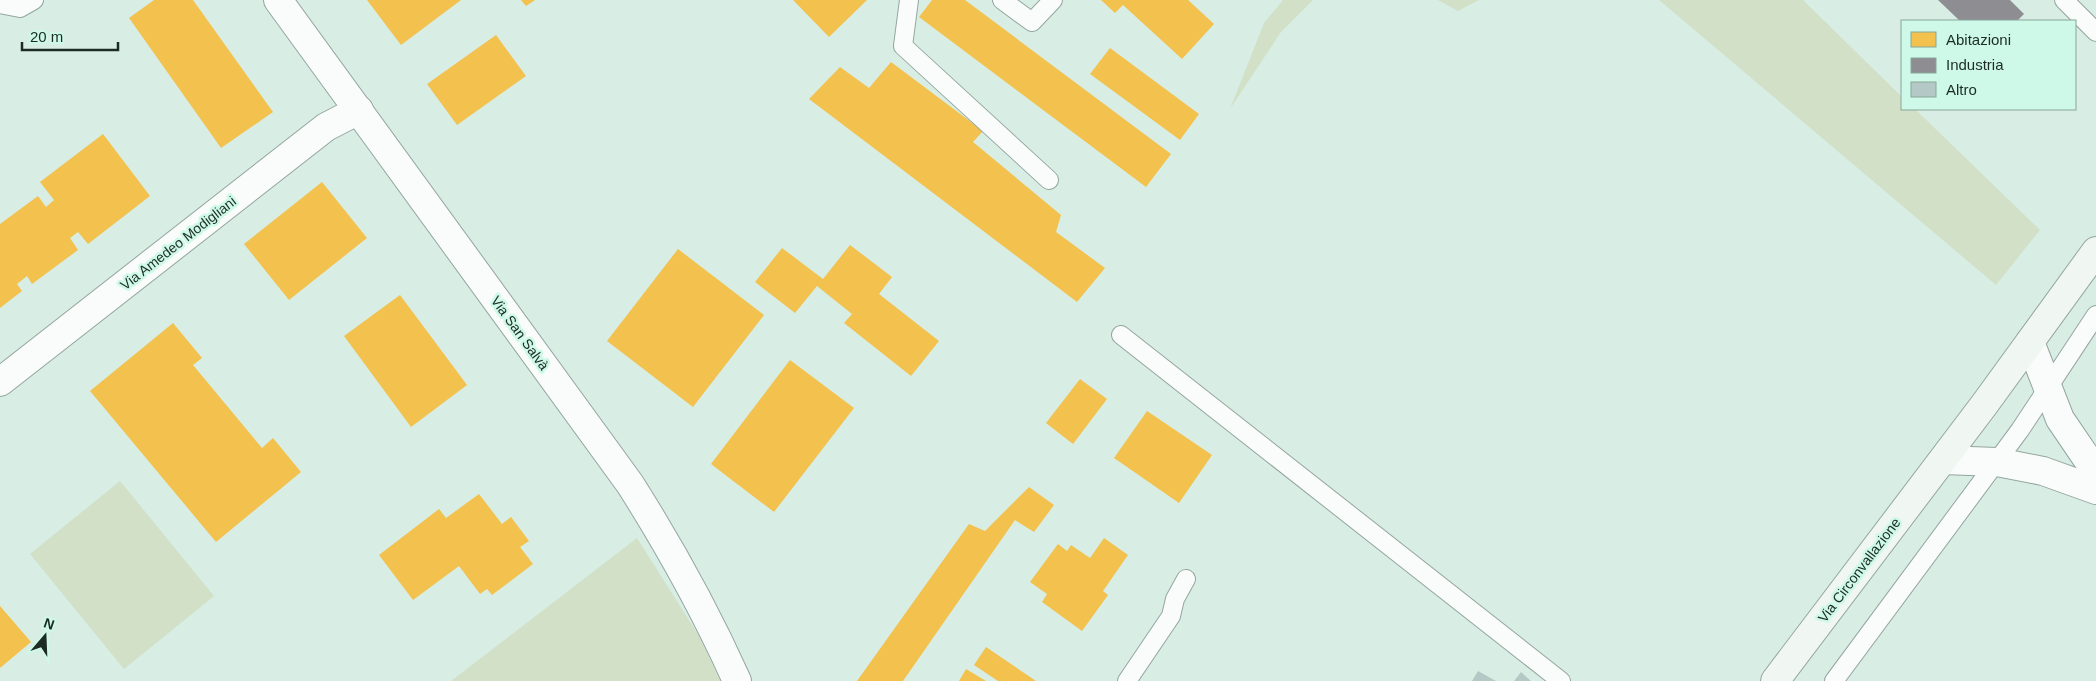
<svg xmlns="http://www.w3.org/2000/svg" width="2096" height="681" viewBox="0 0 2096 681" font-family="Helvetica,sans-serif">
  <style>
    .green { fill: #d1e0c6 }
    .homes { fill: #f2c14e }
    .industry { fill: #8d8d92 }
    .building { fill: #b4c9c5 }
    .lines { fill: none; stroke-linecap: round; stroke-linejoin: round }
    .lane-casing { stroke: #94a59f; stroke-width: 20 }
    .street-casing { stroke: #94a59f; stroke-width: 30 }
    .secondary-casing { stroke: #94a59f; stroke-width: 30 }
    .lane { stroke: #f9fcfb; stroke-width: 18 }
    .street { stroke: #f9fcfb; stroke-width: 28 }
    .secondary { stroke: #f0f6f2; stroke-width: 28 }
    .labels { text-anchor: middle; dominant-baseline: central; stroke-width: 5; stroke-linejoin: round; paint-order: stroke }
    .street-label { font-size: 14px; fill: #1c2c25; stroke: #cef8e7 }
  </style>
  <rect width="100%" height="100%" fill="#d8eee5"/>
  <g class="green">
    <path d="M 1283,0 L 1313,0 L 1281,32 L 1230,109 L 1264,23 Z"/>
    <path d="M 1438,0 L 1479,0 L 1458,11 Z"/>
    <path d="M 1659,0 L 1803,0 L 1902,97 L 1902,109 L 1915,109 L 2040,230 L 1996,285 Z"/>
    <path d="M 120,481 L 214,596 L 124,669 L 30,554 Z"/>
    <path d="M 637,538 L 699,636 L 720,681 L 451,681 Z"/>
  </g>
  <g class="homes">
    <path d="M 154,0 L 193,0 L 273,112 L 221,148 L 129,18 Z"/>
    <path d="M 367,0 L 461,0 L 401,45 Z"/>
    <path d="M 521,0 L 535,0 L 526,6 Z"/>
    <path d="M 793,0 L 867,0 L 829,37 Z"/>
    <path d="M 932,0 L 965,0 L 1171,154 L 1146,187 L 919,17 Z"/>
    <path d="M 1101,0 L 1188,0 L 1214,24 L 1182,59 L 1123,5 L 1115,13 Z"/>
    <path d="M 496,35 L 526,76 L 457,125 L 427,84 Z"/>
    <path d="M 1110,48 L 1199,114 L 1180,140 L 1090,74 Z"/>
    <path d="M 891,62 L 983,131 L 973,142 L 1061,215 L 1056,232 L 1105,268 L 1077,302 L 809,99 L 840,67 L 869,88 Z"/>
    <path d="M 103,134 L 150,196 L 88,244 L 78,232 L 70,238 L 78,250 L 32,284 L 27,276 L 17,284 L 22,291 L 0,308 L 0,224 L 38,196 L 46,207 L 54,200 L 40,182 Z"/>
    <path d="M 322,182 L 367,238 L 289,300 L 244,244 Z"/>
    <path d="M 850,245 L 892,277 L 879,294 L 939,341 L 911,376 L 844,323 L 852,314 L 817,286 L 795,313 L 755,282 L 782,248 L 823,279 Z"/>
    <path d="M 678,249 L 764,315 L 693,407 L 607,341 Z"/>
    <path d="M 400,295 L 467,385 L 411,427 L 344,336 Z"/>
    <path d="M 173,323 L 202,358 L 193,365 L 262,448 L 273,438 L 301,472 L 216,542 L 90,391 Z"/>
    <path d="M 790,360 L 854,408 L 774,512 L 711,464 Z"/>
    <path d="M 1080,379 L 1107,399 L 1073,444 L 1046,423 Z"/>
    <path d="M 1147,411 L 1212,455 L 1179,503 L 1114,458 Z"/>
    <path d="M 1029,487 L 1054,505 L 1034,532 L 1015,520 L 903,681 L 857,681 L 969,524 L 985,531 Z"/>
    <path d="M 479,494 L 502,524 L 511,517 L 529,541 L 520,547 L 533,564 L 492,595 L 487,589 L 480,594 L 459,566 L 413,600 L 379,555 L 439,509 L 446,518 Z"/>
    <path d="M 1104,538 L 1128,555 L 1103,591 L 1108,595 L 1082,631 L 1042,602 L 1047,594 L 1030,582 L 1058,544 L 1067,551 L 1071,545 L 1090,558 Z"/>
    <path d="M 0,606 L 31,642 L 0,668 Z"/>
    <path d="M 986,647 L 1036,681 L 998,681 L 974,665 Z"/>
    <path d="M 966,669 L 986,681 L 959,681 Z"/>
  </g>
  <path class="industry" d="M 1938,0 L 2010,0 L 2024,14 L 2017,21 L 1960,21 Z"/>
  <g class="building">
    <path d="M 1478,671 L 1496,681 L 1472,681 Z"/>
    <path d="M 1521,672 L 1531,681 L 1514,681 Z"/>
  </g>
  <g class="lines">
    <defs>
      <g id="lane">
        <path d="M 909,0 L 903,46 L 1049,180"/>
        <path d="M 1002,0 L 1032,22 L 1053,0"/>
        <path d="M 2064,0 L 2096,32"/>
        <path d="M 0,4 L 20,8 L 34,0"/>
        <path d="M 1121,335 L 1561,681"/>
        <path d="M 1127,681 L 1171,616 L 1175,599 L 1186,579"/>
        <path d="M 1834,681 L 2020,430 L 2096,315"/>
      </g>
      <g id="street">
        <path d="M 278,0 L 630,484 C 670,547 706,612 737,681"/>
        <path d="M 2030,342 L 2060,419 L 2096,472"/>
        <path d="M 0,382 L 326,127 L 359,110"/>
        <path d="M 1943,460 L 1997,462 L 2043,471 L 2096,490"/>
      </g>
      <path id="secondary" d="M 1775,681 L 1984,405 L 2096,251"/>
    </defs>
    <use href="#lane" class="lane-casing"/>
    <use href="#street" class="street-casing"/>
    <use href="#secondary" class="secondary-casing"/>
    <use href="#lane" class="lane"/>
    <use href="#street" class="street"/>
    <use href="#secondary" class="secondary"/>
  </g>
  <g class="labels">
    <g class="street-label">
      <text transform="translate(178 243) rotate(-38)">Via Amedeo Modigliani</text>
      <text transform="translate(520 333) rotate(54)">Via San Salvà</text>
      <text transform="translate(1859 570) rotate(-53)">Via Circonvallazione</text>
    </g>
  </g>
  <rect x="1901" y="20" width="175" height="90" fill="#cef8e7" stroke="#87a699"/>
  <rect x="1911" y="32" width="25" height="15" fill="#f2c14e" stroke="#87a699"/>
  <text x="1946" y="45" font-size="15" fill="#1c2c25">Abitazioni</text>
  <rect x="1911" y="58" width="25" height="15" fill="#8d8d92" stroke="#87a699"/>
  <text x="1946" y="70" font-size="15" fill="#1c2c25">Industria</text>
  <rect x="1911" y="82" width="25" height="15" fill="#b4c9c5" stroke="#87a699"/>
  <text x="1946" y="95" font-size="15" fill="#1c2c25">Altro</text>
  <g transform="translate(45 636) rotate(19)" stroke="#cef8e7" stroke-width="4" paint-order="stroke">
  <path d="M0-4L9 19L0 12L-9 19Z" fill="#1c2c25"/>
  <text y="-8" font-size="14" font-weight="bold" text-anchor="middle" fill="#1c2c25">N</text>
  </g>
  <path d="M22 42v8h96v-8" fill="none" stroke="#1c2c25" stroke-width="2.5"/>
  <text x="30" y="42" font-size="15" fill="#1c2c25" stroke="#cef8e7" stroke-width="4" paint-order="stroke">20 m</text>
</svg>
